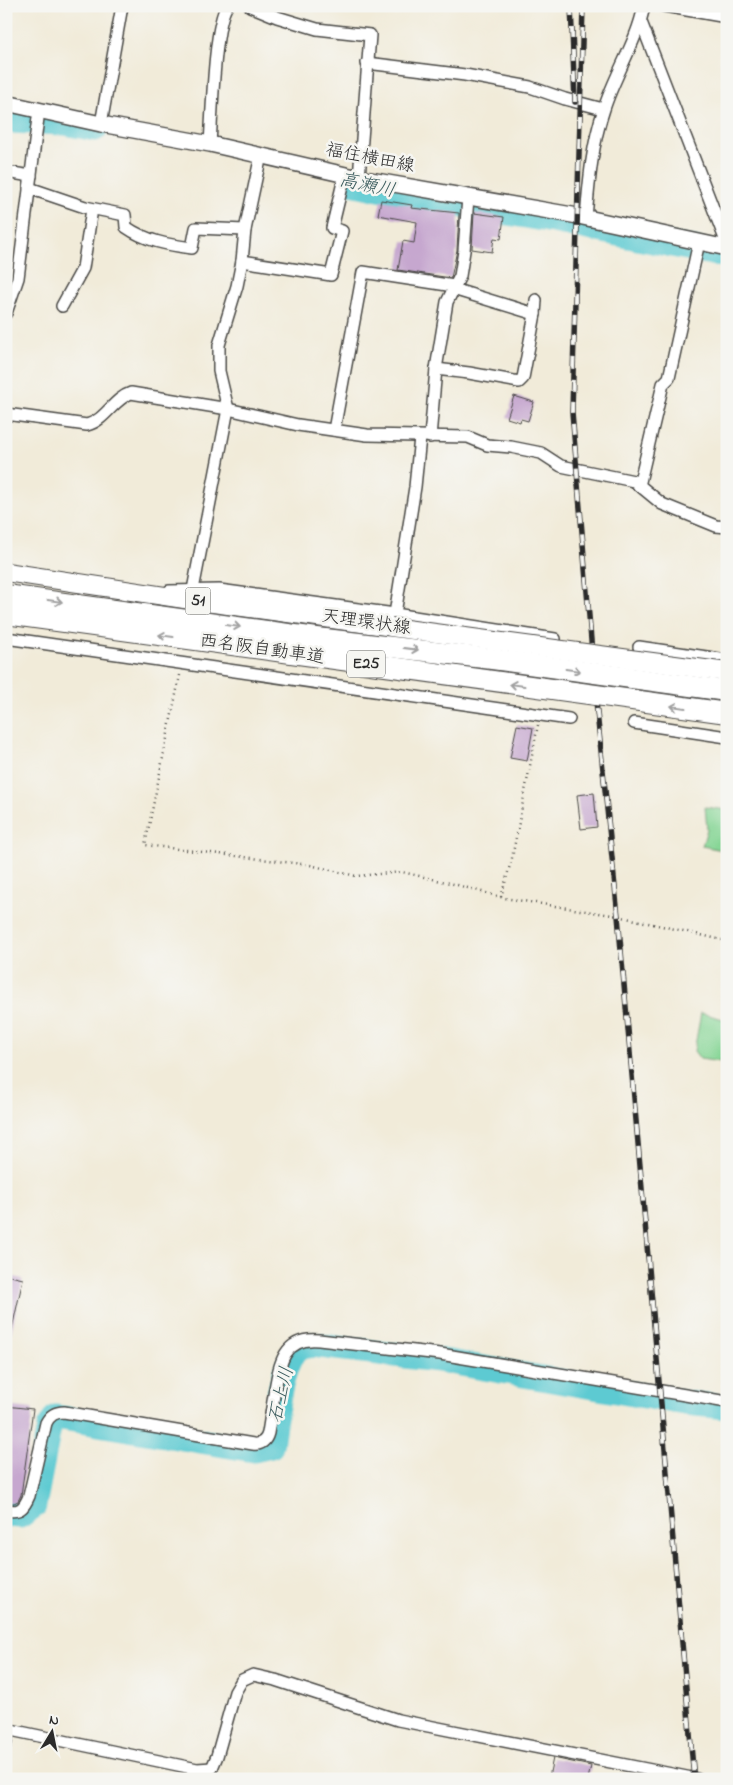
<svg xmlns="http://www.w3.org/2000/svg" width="733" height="1785" viewBox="0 0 733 1785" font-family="'Indie Flower','Klee One',sans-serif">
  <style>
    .green { fill: #87d696; stroke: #598060 }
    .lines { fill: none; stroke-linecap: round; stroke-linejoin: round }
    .river { stroke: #5dcad2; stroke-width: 25 }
    .building { fill: #c6a7cf }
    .street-casing { stroke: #494845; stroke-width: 14 }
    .secondary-casing { stroke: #494845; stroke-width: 18 }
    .primary-casing { stroke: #494845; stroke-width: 20 }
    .path { stroke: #494845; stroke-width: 2.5; stroke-dasharray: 1 4; stroke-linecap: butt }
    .street { stroke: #fff; stroke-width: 11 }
    .secondary { stroke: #fff; stroke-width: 15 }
    .primary { stroke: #fff; stroke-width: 18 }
    .rail-casing { stroke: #2b2b2b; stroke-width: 5.5 }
    .rail { stroke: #f6f6f2; stroke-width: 4; stroke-dasharray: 11; stroke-linecap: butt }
    .primary-bridge-casing { stroke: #494845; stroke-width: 20; stroke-linecap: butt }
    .highway-bridge-casing { stroke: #494845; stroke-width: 22; stroke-linecap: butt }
    .primary-bridge { stroke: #fff; stroke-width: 18 }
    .highway-bridge { stroke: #fff; stroke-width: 20 }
    .oneway { stroke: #a0a0a0 }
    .labels { text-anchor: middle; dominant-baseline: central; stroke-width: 5; stroke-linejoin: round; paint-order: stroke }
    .shield { fill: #f6f6f2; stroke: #686867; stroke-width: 1 }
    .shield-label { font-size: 16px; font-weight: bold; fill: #2b2b2b }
    .street-label { font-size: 18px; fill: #2b2b2b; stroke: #f6f6f2 }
    .water-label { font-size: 19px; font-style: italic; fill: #3a5b5d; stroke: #f6f6f2 }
  </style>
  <rect width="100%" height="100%" fill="#f6f6f2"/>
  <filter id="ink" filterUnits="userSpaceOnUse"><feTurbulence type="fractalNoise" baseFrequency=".02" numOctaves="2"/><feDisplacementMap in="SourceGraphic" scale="10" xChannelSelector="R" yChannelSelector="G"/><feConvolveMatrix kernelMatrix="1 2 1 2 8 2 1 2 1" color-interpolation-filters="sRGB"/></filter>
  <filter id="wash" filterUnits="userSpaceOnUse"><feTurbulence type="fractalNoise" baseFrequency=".0096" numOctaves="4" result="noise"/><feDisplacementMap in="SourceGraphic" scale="20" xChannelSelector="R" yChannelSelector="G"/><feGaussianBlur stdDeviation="1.12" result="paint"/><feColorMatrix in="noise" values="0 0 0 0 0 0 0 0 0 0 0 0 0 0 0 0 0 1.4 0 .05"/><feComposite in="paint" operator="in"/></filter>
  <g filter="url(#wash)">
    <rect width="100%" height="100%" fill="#f1ebd9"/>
    <g class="green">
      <path d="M 705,807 L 727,810 L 727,851 L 702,846 L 707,829 Z"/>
      <path d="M 701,1013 L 727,1020 L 727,1063 L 700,1059 L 694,1051 Z"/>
    </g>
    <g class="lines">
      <g class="river">
        <path d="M 6,121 L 65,123 L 95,129"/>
        <path d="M 356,184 L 421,198 L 543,219 L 727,256"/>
        <path d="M 6,1515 L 20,1516 L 34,1506 L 49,1428 L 56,1417 L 254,1450 L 271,1446 C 274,1425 281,1358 300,1348 C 303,1346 308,1346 312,1345 L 438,1360 L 685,1403 L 727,1407"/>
      </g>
    </g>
    <g id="blocks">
      <g class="building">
        <path d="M 381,200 L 412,205 L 411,208 L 459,213 L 457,250 L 451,278 L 398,270 L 403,241 L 414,243 L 417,222 L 378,215 Z"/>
        <path d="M 474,213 L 504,217 L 501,239 L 494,238 L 492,252 L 472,249 Z"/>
        <path d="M 514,396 L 534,402 L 528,421 L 521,419 L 520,422 L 507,418 Z"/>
        <path d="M 517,725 L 533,728 L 527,761 L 510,758 Z"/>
        <path d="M 594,793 L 597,827 L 581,829 L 577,795 Z"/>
        <path d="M 6,1275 L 23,1279 L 11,1333 L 6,1332 Z"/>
        <path d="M 6,1406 L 33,1409 L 21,1495 L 18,1501 L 14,1503 L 6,1503 Z"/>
        <path d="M 553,1758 L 591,1766 L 588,1779 L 558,1779 L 549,1777 Z"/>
      </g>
    </g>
  </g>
  <g filter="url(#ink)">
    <use href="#blocks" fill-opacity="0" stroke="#494845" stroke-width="1"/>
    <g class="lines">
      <defs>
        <g id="street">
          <path d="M 250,6 L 277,17 L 317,29 L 370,35 L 359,178"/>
          <path d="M 664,6 L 727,17"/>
          <path d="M 641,22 L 727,244"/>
          <path d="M 367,63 L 465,75 L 530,87 L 565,99 L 603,109"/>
          <path d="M 101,124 L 122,6"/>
          <path d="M 210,144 C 212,117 214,24 227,6"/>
          <path d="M 6,172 L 31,176"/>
          <path d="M 29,188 L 85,207 L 125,215 L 126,227 C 146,241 168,245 192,248 L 196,228 L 245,230"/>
          <path d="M 586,218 C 589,181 592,144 604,109 C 615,74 637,42 644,6"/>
          <path d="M 242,261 L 331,275 L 342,231 L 332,228 L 345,174"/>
          <path d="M 453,289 L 535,314 L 536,300"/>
          <path d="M 62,306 L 83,268 L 92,209"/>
          <path d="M 6,313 L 18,278 L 39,110"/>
          <path d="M 436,369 L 469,373 L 519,382 L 523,378 L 535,314"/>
          <path d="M 6,414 L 87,425 C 106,420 113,399 131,393 L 228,409 L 298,425 L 367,435 L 468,437 L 487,445 L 511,447 L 541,453 L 561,466 L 634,481 L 662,504 L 716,526 L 727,527"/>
          <path d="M 334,430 L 363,272 L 454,286"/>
          <path d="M 430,437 L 436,369 L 447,302 L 460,276 L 464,251 L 468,197"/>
          <path d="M 639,486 L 663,384 L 669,378 L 699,242"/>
          <path d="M 169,591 L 219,590 L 395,614 L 555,639"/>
          <path d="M 191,600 L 228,409 L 219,371 L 219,345 L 237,286 L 242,261 L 245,230 L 261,155"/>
          <path d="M 395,614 L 415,487 L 420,437"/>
          <path d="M 6,638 L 569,719"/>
          <path d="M 639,647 L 727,660"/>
          <path d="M 634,723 L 727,737"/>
          <path d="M 6,1510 C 20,1513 24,1508 29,1496 L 46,1423 C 50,1415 55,1412 64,1412 L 253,1444 C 261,1445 266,1441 268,1433 C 270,1420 272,1408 274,1395 C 279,1367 282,1336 319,1340 L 440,1354 L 727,1402"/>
          <path d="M 6,1729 L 197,1769 L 212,1768"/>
          <path d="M 6,1743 L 8,1730"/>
          <path d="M 212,1768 L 217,1756 L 235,1692 L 242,1680 L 253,1675 L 275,1680 L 398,1720 L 697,1779"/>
        </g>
        <path id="secondary" d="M 6,103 L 101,124 L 210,144 L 359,178 L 578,216 L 727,248"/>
        <path id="primary" d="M 6,572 L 191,600 L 391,627"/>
      </defs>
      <use href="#street" class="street-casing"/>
      <use href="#secondary" class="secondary-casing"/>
      <use href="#primary" class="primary-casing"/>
      <g class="path">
        <path d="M 180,675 L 145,845 L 310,865 L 356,876 L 402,872 L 450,883 L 504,898 L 618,916 L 727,941"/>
        <path d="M 501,897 L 512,858 L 538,725"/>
      </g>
      <use href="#street" class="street"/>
      <use href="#secondary" class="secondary"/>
      <use href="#primary" class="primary"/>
      <defs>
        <g id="rail">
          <path d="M 571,6 L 575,102"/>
          <path d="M 583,6 L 572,412 L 597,712 L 618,916 L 694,1779"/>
        </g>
      </defs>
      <use href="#rail" class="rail-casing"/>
      <use href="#rail" class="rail"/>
      <defs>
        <path id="primary-bridge" d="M 391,627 L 727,672"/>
        <g id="highway-bridge">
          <path d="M 6,595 L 317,638 L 492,659 L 727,691"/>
          <path d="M 6,614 L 727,713"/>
        </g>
      </defs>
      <use href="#primary-bridge" class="primary-bridge-casing"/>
      <use href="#highway-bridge" class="highway-bridge-casing"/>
      <use href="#primary-bridge" class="primary-bridge"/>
      <use href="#highway-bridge" class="highway-bridge"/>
    </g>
    <defs><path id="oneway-shaft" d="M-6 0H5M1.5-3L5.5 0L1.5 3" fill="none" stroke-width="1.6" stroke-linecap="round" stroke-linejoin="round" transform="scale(1.25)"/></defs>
    <g class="oneway">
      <use href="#oneway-shaft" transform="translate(55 601) rotate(8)"/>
      <use href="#oneway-shaft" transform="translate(233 626) rotate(8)"/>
      <use href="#oneway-shaft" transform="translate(166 636) rotate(-172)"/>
      <use href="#oneway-shaft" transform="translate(411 649) rotate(7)"/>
      <use href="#oneway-shaft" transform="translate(573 670) rotate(8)"/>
      <use href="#oneway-shaft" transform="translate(517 685) rotate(-172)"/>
      <use href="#oneway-shaft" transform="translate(678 707) rotate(-172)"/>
    </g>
  </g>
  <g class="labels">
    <g class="shield">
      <rect x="185.5" y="587.5" width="25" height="27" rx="4"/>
      <rect x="347" y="650.5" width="38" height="27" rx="4"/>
    </g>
    <g class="shield-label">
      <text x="198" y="601">51</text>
      <text x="366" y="664">E25</text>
    </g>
    <g class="street-label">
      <text transform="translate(370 159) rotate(11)">福住横田線</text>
      <text transform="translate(366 623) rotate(8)">天理環状線</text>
      <text transform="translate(262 650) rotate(8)">西名阪自動車道</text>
    </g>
    <g class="water-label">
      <text transform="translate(367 186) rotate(12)">高瀬川</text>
      <text transform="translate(282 1395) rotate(-77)">石上川</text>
    </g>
  </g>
  <rect width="733" height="1785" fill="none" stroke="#f6f6f2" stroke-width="25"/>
  <g transform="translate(52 1732) rotate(10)" stroke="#f6f6f2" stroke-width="4" paint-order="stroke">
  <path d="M0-4L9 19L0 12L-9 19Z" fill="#2b2b2b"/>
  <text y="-8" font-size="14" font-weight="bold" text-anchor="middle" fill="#2b2b2b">N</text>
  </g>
</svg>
